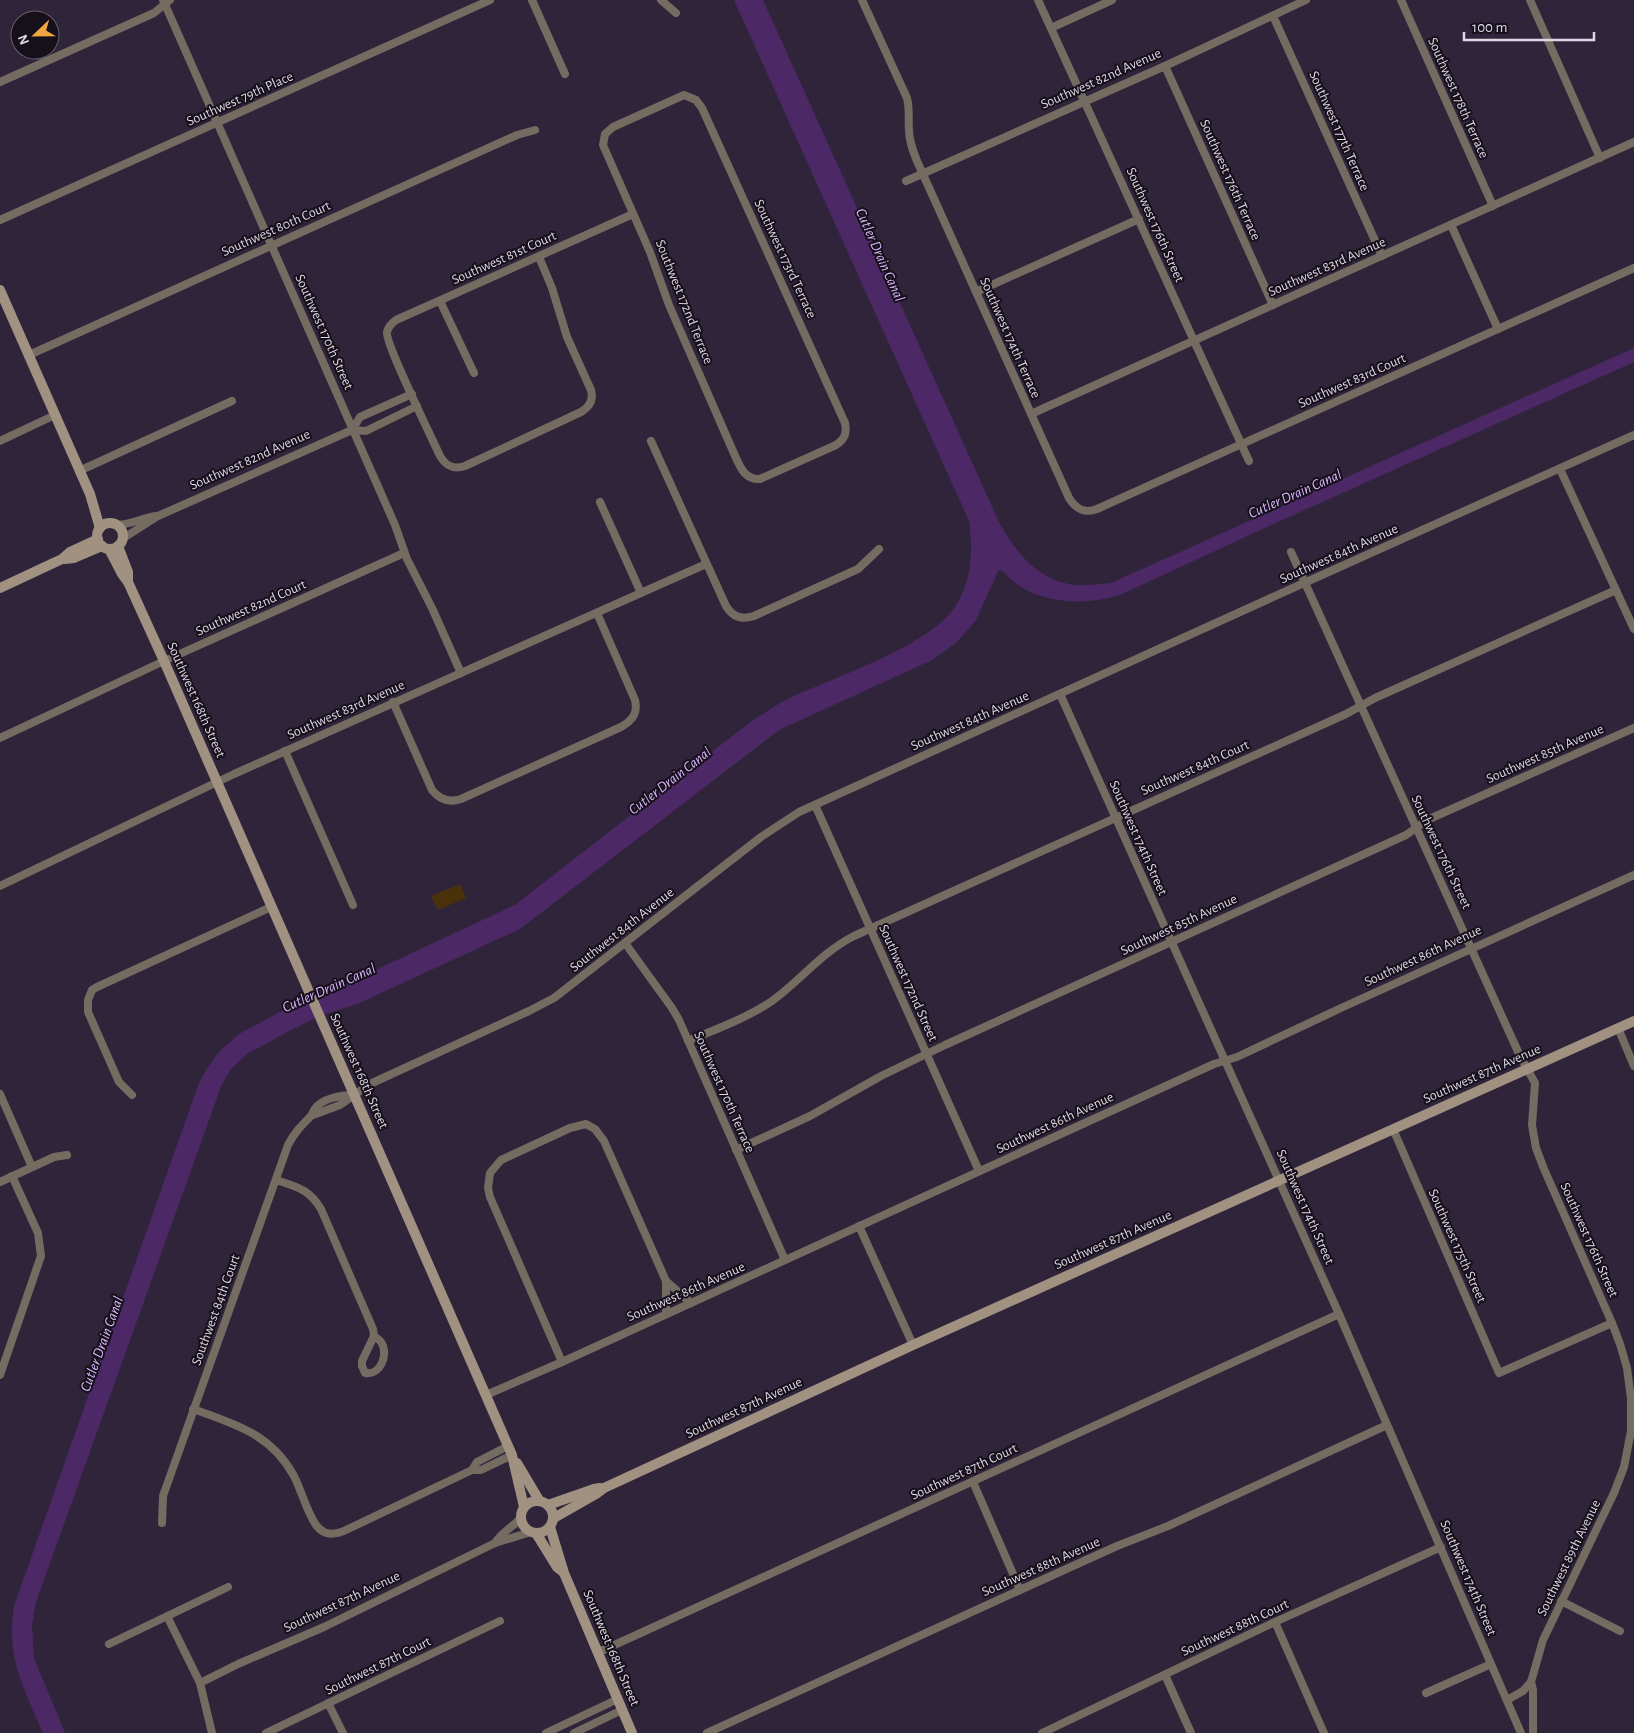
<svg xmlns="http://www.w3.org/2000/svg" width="1634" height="1733" viewBox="0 0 1634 1733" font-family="'Alegreya Sans',sans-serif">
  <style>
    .green { fill: #4b310b }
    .water { fill: #4c2966 }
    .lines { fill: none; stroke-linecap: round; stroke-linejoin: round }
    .street { stroke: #756c61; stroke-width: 8 }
    .secondary { stroke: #a09180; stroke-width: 10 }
    .labels { text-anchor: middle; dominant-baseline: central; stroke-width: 4; stroke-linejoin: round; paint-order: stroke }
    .street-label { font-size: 14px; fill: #dfd7e6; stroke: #15101a }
    .water-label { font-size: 15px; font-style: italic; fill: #dcb5ff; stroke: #15101a }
  </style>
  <rect width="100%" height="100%" fill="#30243b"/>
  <path class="green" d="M 460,884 L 466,898 L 438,910 L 431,896 Z"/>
  <path class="water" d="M 734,0 L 763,0 L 999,522 C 1016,553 1039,582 1076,585 C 1088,586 1099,584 1111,583 L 1634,348 L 1634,362 L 1269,526 L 1120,595 C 1088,605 1050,604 1021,587 C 1012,582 1006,572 1000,570 L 998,571 L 976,620 L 957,642 L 932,660 L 779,730 L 520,929 L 357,1004 L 322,1015 L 289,1031 L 247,1054 L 231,1069 L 222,1084 L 36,1602 L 32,1624 L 34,1658 L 65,1733 L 43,1733 C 23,1686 6,1658 14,1606 L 199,1083 L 208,1067 L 219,1052 L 239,1034 L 313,994 L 352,981 L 515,905 L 749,723 C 762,715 774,706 788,699 C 833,677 934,646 958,602 C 972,578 973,548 969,521 Z"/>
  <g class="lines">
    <g class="street">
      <path d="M 163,0 L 395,525 L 407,559 L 432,608 L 461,673"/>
      <path d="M 532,0 L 565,74"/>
      <path d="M 661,0 L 676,13"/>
      <path d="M 862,0 L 907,98 C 910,109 908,119 909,130 C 909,141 913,151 917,161 L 1069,498 C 1076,509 1084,514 1097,509 L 1634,268"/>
      <path d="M 1038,0 L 1249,461"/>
      <path d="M 1401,0 L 1493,206"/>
      <path d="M 1530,0 L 1600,158"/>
      <path d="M 1273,16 L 1382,256"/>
      <path d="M 1051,28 L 1112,0"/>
      <path d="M 1165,66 L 1273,305"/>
      <path d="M 0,82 L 154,13 L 170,0"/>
      <path d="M 684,95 L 696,100 L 702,108 L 845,423 C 847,433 845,439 836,445 L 760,479 C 746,480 741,469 736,458 L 669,305 L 650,252 L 603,145 L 605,134 L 613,127 Z"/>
      <path d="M 906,181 L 1165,66 L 1306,0"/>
      <path d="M 0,220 L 490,0"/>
      <path d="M 1451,225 L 1498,329"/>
      <path d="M 539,257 L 552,288 L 567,337 L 591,390 C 594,400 589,407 581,412 L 465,466 C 453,470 446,466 440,456 C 432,438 385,343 387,332 C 388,327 392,323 396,320 L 633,214"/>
      <path d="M 976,292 L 1139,219"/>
      <path d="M 440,301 L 474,373"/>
      <path d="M 29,355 L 517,135 L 535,130"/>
      <path d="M 1031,414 L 1634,142"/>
      <path d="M 352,430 L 360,417 L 412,394"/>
      <path d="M 0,441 L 55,415"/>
      <path d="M 651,441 L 726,606 C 733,617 741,620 754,616 L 858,569 L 879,549"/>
      <path d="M 1560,469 L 1634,629"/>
      <path d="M 79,471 L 232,401"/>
      <path d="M 600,502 L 641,593"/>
      <path d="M 115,525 C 130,525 142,518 156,516"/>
      <path d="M 122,539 L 158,516 L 352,430 L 366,431 L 417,406"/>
      <path d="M 1291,552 L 1520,1056 L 1535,1083 L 1532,1125 L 1536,1148 L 1544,1169 L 1612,1323 L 1620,1344 L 1627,1368 L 1631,1399 L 1631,1431 L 1624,1467 L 1614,1493 L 1543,1640 L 1531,1682 L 1523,1691 L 1507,1700"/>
      <path d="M 1060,694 L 1339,1314 L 1521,1733"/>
      <path d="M 393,702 L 432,790 C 440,800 449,803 461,799 L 621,727 C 633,720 638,713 635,700 L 597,613"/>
      <path d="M 0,738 L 164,661 L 404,553"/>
      <path d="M 285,751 L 353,905"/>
      <path d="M 815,805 L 979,1171"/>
      <path d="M 0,886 L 234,774 L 706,564"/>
      <path d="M 625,943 L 672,1008 L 679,1020 L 785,1260"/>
      <path d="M 1618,1028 L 1634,1066"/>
      <path d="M 688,1041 C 716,1029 747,1018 772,1001 C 800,981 822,952 854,936 L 1346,714 L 1375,698 L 1616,590"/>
      <path d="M 0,1094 L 32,1167"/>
      <path d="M 132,1095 L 119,1082 L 88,1012 L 88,1000 L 92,990 L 97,987 L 271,907"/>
      <path d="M 313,1115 L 340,1105 L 370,1084 L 529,1011 L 554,998 L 761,837 L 799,812 L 1304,583 L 1634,435"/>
      <path d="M 1393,1129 L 1499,1373 L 1612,1323"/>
      <path d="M 736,1150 L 810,1116 L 881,1076 L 945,1045 L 1406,835 L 1427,820 L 1634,728"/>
      <path d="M 276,1180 C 297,1187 309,1189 321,1209 L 373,1329 L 374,1336 L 362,1361 L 362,1366 L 365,1373 C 381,1376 389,1353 381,1342 C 379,1339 376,1338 374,1336"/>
      <path d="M 0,1182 L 54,1157 L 67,1155"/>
      <path d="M 859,1226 L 913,1345"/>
      <path d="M 666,1281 L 666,1314"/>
      <path d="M 562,1362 L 490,1197 L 488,1188 L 490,1173 L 501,1160 L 570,1128 L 586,1124 L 595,1129 L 604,1141 L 666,1281 L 691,1303"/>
      <path d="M 0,1375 L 41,1256 L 38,1233 L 12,1176"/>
      <path d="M 486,1395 L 562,1362 L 1214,1064 L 1237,1057 L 1341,1008 L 1634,875"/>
      <path d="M 193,1409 C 235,1424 271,1434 294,1476 C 302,1492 306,1510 316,1525 C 325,1537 336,1535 348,1529 L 472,1470 L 477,1462 L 508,1446"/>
      <path d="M 472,1470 L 481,1470 L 512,1455"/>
      <path d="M 973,1482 L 1020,1590"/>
      <path d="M 162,1523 L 163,1496 L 288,1145 C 294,1133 301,1126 310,1117 C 312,1115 313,1112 314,1110 C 321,1098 342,1095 354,1095"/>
      <path d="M 495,1543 C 502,1532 513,1527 521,1518"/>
      <path d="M 1561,1601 L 1620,1631"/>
      <path d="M 167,1616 L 200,1683 L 212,1733"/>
      <path d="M 1275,1622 L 1324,1733"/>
      <path d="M 109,1644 L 228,1587"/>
      <path d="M 599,1652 L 1339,1314"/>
      <path d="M 1165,1675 L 1191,1733"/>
      <path d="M 1531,1682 L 1533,1690 L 1533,1733"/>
      <path d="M 200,1683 L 238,1664 L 324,1627 L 495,1543 L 531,1532"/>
      <path d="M 1426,1693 L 1491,1664"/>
      <path d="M 328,1703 L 343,1733"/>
      <path d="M 266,1733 L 500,1621"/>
      <path d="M 546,1733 L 618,1699"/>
      <path d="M 574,1733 L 622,1710"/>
      <path d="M 707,1733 L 1020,1590 L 1117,1546 L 1168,1526 L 1387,1425"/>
      <path d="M 1042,1733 L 1275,1622 L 1441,1547"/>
    </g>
    <g class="secondary">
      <path d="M 0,290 L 90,494 L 100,528"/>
      <circle cx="110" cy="536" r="13"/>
      <path d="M 118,546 L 128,572 L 128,582"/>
      <path d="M 109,549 L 122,574 L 128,582 L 164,661 L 512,1455 L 524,1507"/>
      <path d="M 65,559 L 74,558 L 102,546"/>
      <path d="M 0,588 L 62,559 L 70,552 L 98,539"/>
      <path d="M 517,1463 L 539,1500"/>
      <circle cx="537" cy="1517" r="16"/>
      <path d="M 548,1505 L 594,1489 L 600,1488"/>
      <path d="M 554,1518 L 596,1494 L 604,1488 L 913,1345 L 1634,1021"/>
      <path d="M 550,1527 L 564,1573 L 632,1733"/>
      <path d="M 536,1533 L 557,1567 L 562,1571"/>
    </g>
  </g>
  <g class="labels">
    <g class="street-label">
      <text transform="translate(1101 79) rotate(-24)">Southwest 82nd Avenue</text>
      <text transform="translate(1458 98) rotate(66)">Southwest 178th Terrace</text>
      <text transform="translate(240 99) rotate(-24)">Southwest 79th Place</text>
      <text transform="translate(1339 131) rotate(66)">Southwest 177th Terrace</text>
      <text transform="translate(1230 180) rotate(66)">Southwest 176th Terrace</text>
      <text transform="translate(1155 225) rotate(66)">Southwest 176th Street</text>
      <text transform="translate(276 229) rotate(-24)">Southwest 80th Court</text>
      <text transform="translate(504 258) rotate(-24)">Southwest 81st Court</text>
      <text transform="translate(785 259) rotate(65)">Southwest 173rd Terrace</text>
      <text transform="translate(1327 267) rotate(-24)">Southwest 83rd Avenue</text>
      <text transform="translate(684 302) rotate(68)">Southwest 172nd Terrace</text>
      <text transform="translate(324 332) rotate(66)">Southwest 170th Street</text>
      <text transform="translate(1010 338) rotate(66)">Southwest 174th Terrace</text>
      <text transform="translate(1352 381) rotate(-24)">Southwest 83rd Court</text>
      <text transform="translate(250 460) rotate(-24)">Southwest 82nd Avenue</text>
      <text transform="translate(1339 554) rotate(-24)">Southwest 84th Avenue</text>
      <text transform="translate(251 608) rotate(-24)">Southwest 82nd Court</text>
      <text transform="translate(196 700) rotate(66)">Southwest 168th Street</text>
      <text transform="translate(346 710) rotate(-24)">Southwest 83rd Avenue</text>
      <text transform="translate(970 721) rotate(-24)">Southwest 84th Avenue</text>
      <text transform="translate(1545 754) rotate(-24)">Southwest 85th Avenue</text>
      <text transform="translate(1195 768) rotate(-24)">Southwest 84th Court</text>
      <text transform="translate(1138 838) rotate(66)">Southwest 174th Street</text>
      <text transform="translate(1441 852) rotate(65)">Southwest 176th Street</text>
      <text transform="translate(1179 925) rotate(-25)">Southwest 85th Avenue</text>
      <text transform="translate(622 930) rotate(-38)">Southwest 84th Avenue</text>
      <text transform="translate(1423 956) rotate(-25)">Southwest 86th Avenue</text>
      <text transform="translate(908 983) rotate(66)">Southwest 172nd Street</text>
      <text transform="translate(359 1071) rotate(66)">Southwest 168th Street</text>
      <text transform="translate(1482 1074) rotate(-24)">Southwest 87th Avenue</text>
      <text transform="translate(724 1092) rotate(66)">Southwest 170th Terrace</text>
      <text transform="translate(1055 1123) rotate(-25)">Southwest 86th Avenue</text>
      <text transform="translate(1305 1207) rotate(66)">Southwest 174th Street</text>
      <text transform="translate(1113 1240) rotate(-24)">Southwest 87th Avenue</text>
      <text transform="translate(1589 1240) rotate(66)">Southwest 176th Street</text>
      <text transform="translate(1457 1246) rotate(66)">Southwest 175th Street</text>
      <text transform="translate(686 1292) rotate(-24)">Southwest 86th Avenue</text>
      <text transform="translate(216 1310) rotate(-70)">Southwest 84th Court</text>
      <text transform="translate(744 1408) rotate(-25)">Southwest 87th Avenue</text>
      <text transform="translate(964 1472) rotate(-25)">Southwest 87th Court</text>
      <text transform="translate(1569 1558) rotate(-64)">Southwest 89th Avenue</text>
      <text transform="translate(1041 1567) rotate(-24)">Southwest 88th Avenue</text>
      <text transform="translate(1468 1578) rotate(67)">Southwest 174th Street</text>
      <text transform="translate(342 1602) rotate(-25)">Southwest 87th Avenue</text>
      <text transform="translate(1235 1628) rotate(-25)">Southwest 88th Court</text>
      <text transform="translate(611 1648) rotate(67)">Southwest 168th Street</text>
      <text transform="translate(378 1666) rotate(-26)">Southwest 87th Court</text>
    </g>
    <g class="water-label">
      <text transform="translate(880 255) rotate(66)">Cutler Drain Canal</text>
      <text transform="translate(1295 494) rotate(-24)">Cutler Drain Canal</text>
      <text transform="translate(670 781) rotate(-38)">Cutler Drain Canal</text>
      <text transform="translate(329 988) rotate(-24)">Cutler Drain Canal</text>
      <text transform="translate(102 1344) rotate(-70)">Cutler Drain Canal</text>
    </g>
  </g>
  <g transform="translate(35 35) rotate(248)"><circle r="24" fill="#15101a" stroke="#66606c"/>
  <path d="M0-4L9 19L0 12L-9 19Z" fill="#f0a63e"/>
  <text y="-8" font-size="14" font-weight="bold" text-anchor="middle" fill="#dfd7e6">N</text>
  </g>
  <path d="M1464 32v8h130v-8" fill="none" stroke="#dfd7e6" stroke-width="2.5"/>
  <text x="1472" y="32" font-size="15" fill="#dfd7e6" stroke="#15101a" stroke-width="4" paint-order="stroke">100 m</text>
</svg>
